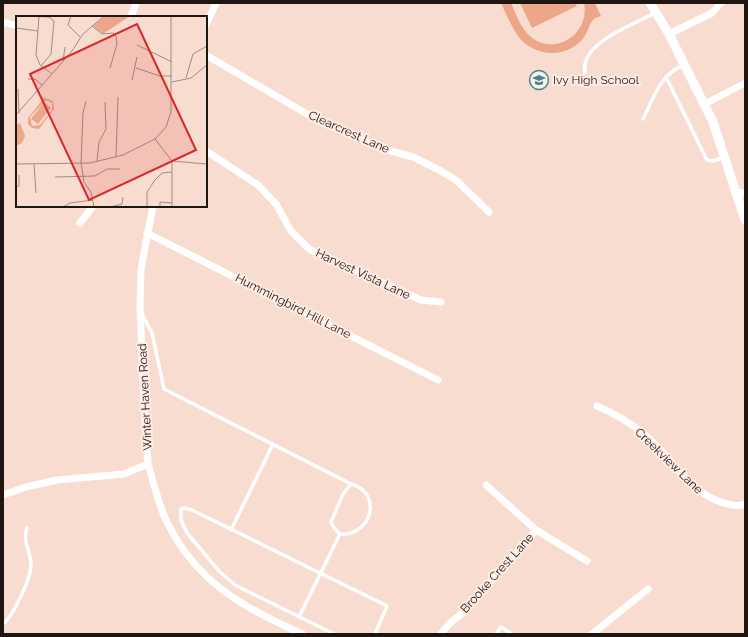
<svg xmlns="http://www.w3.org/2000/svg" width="748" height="637" viewBox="0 0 748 637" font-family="Raleway,sans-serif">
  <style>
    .green { fill: #eca68a }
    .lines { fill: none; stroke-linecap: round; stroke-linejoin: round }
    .service { stroke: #fff; stroke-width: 3.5 }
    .minor { stroke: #fff; stroke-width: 7 }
    .secondary { stroke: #fff; stroke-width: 9 }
    .labels { text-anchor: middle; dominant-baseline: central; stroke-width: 4; stroke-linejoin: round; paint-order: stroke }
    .poi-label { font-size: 12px; fill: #1f1511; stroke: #feece5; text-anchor: start }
    .street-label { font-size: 12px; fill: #1f1511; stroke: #feece5 }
    .inset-road { fill: none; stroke: #a28c84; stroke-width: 1 }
    .view { fill: #d62828; fill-opacity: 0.15; stroke: #d62828; stroke-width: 2 }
    .inset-edge { fill: none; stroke: #1f1511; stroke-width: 2 }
  </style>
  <rect width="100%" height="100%" fill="#f9dcd0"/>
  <g class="green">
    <path d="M 501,3 L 511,3 C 516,14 521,29 531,37 C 556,57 590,33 584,3 L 595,3 L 601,16 C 599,17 594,18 593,20 C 588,26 588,34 581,41 C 563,59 533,56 518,36 C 511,26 506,14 501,3 Z"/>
    <path d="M 520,3 L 575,3 L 577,6 L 532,28 Z"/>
  </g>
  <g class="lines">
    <g class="service">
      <path d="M 585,73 C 579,43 633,25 655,13"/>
      <path d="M 666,77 L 707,160 L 712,161 L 724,158"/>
      <path d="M 643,119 C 653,99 661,73 684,65"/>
      <path d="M 142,314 L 152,333 L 164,389 L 351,484"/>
      <path d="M 231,530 L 273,444"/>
      <path d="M 299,617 L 340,534 C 371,537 384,493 351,484 L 343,494 L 331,522 L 334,528 L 340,534"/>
      <path d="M 3,624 C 13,616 32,577 31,563 C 30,551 22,540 27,528"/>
      <path d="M 334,634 L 235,585 L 219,571 L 187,533 L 181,520 L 181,509 L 184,508 L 192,510 L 387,606 L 375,634"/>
      <path d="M 496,634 L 501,627 L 512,634"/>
    </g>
    <g class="minor">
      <path d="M 131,17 L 136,3"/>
      <path d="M 3,22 L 17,26"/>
      <path d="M 206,25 L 216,3"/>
      <path d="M 669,34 L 712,13 L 721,3"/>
      <path d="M 206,55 L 319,121 L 380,148 L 413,157 L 441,171 L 457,181 L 489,212"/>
      <path d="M 705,104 L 745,83"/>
      <path d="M 206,151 L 258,185 L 276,204 L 291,231 L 309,249 L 421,300 L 441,302"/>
      <path d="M 734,190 L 745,194"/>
      <path d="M 80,223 L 93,206"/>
      <path d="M 147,233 L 438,380"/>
      <path d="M 597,406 C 614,413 630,423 644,434 C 673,457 687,493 724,503 C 732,505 738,507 745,504"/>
      <path d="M 148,464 C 154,483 158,504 167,522 C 197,583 243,607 302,634"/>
      <path d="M 486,485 L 536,530 L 587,561"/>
      <path d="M 3,495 L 26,487 L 57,480 L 124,474 L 148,464 L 144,405 L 140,306 L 141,269 L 153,206"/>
      <path d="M 441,634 L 449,624 L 465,611 L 536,530"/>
      <path d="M 592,634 L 648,589"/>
    </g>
    <path class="secondary" d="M 650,3 L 669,34 L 713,122 L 745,220"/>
  </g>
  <defs>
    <symbol id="school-ring" viewBox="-11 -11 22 22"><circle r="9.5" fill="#feece5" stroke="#428991" stroke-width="1.5"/><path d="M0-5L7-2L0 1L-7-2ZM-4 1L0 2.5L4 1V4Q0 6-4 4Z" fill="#428991"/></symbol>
  </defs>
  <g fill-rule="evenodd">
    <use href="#school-ring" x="528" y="69" width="22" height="22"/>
  </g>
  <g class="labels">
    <g class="poi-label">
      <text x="553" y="80">Ivy High School</text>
    </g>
    <g class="street-label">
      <text transform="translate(349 132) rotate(24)">Clearcrest Lane</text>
      <text transform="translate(363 274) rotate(25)">Harvest Vista Lane</text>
      <text transform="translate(293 306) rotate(27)">Hummingbird Hill Lane</text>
      <text transform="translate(145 397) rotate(-93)">Winter Haven Road</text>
      <text transform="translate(669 461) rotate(44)">Creekview Lane</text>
      <text transform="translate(497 573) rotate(-48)">Brooke Crest Lane</text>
    </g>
  </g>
  <g transform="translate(16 16)">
    <rect width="191" height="191" fill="#f9dcd0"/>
    <path d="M 89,0 L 114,0 L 87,18 L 77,10 ZM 28,82 L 37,85 L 38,93 L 23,113 L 16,112 L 12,108 L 12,102 ZM 30,84 L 36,87 L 36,94 L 24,109 L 16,110 L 14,101 ZM 28,86 L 35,92 L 22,108 L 15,103 ZM 4,107 L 9,120 L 6,127 L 0,130 L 0,109 Z" fill="#eca68a" fill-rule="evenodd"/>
    <path class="inset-road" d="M 4,0 L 33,1 L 38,5 L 35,38 L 25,50M 55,0 L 52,9 L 64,21M 23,1 L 20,39 L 24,49 L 35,57M 76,10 L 86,18 L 97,17 L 100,20 L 101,28 L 94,52M 0,12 L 22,15M 121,29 L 156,46M 47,45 L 49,31M 120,52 L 144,60 L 156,60M 170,62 L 177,38 L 191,30M 12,63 L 19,63 L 26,69M 116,64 L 121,41M 156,66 L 175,62 L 191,49M 2,73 L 3,97M 70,85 L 67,97 L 65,147 L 68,166 L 75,176 L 78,191M 0,99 L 56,35 L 67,18 L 88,0M 139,123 L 150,111 L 155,96 L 155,0M 100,141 L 102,81M 81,145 L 83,126 L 90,113 L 89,86M 156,145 L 156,191 L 163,191M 0,148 L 74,147 L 107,139 L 139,123 L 156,145 L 191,148M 18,148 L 20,177M 39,161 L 79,160 L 91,153 L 104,153M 0,171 L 3,170 L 3,159M 47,191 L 54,187 L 77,184M 94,191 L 106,188 L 107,181M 131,191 L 131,176 L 139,164 L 146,157 L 156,156M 144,191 L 144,186 L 156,187"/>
    <path class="view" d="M 121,8 L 180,134 L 73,184 L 14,58 Z"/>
    <rect width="191" height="191" class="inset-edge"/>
  </g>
  <rect width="748" height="637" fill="none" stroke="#1f1511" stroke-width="8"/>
</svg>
